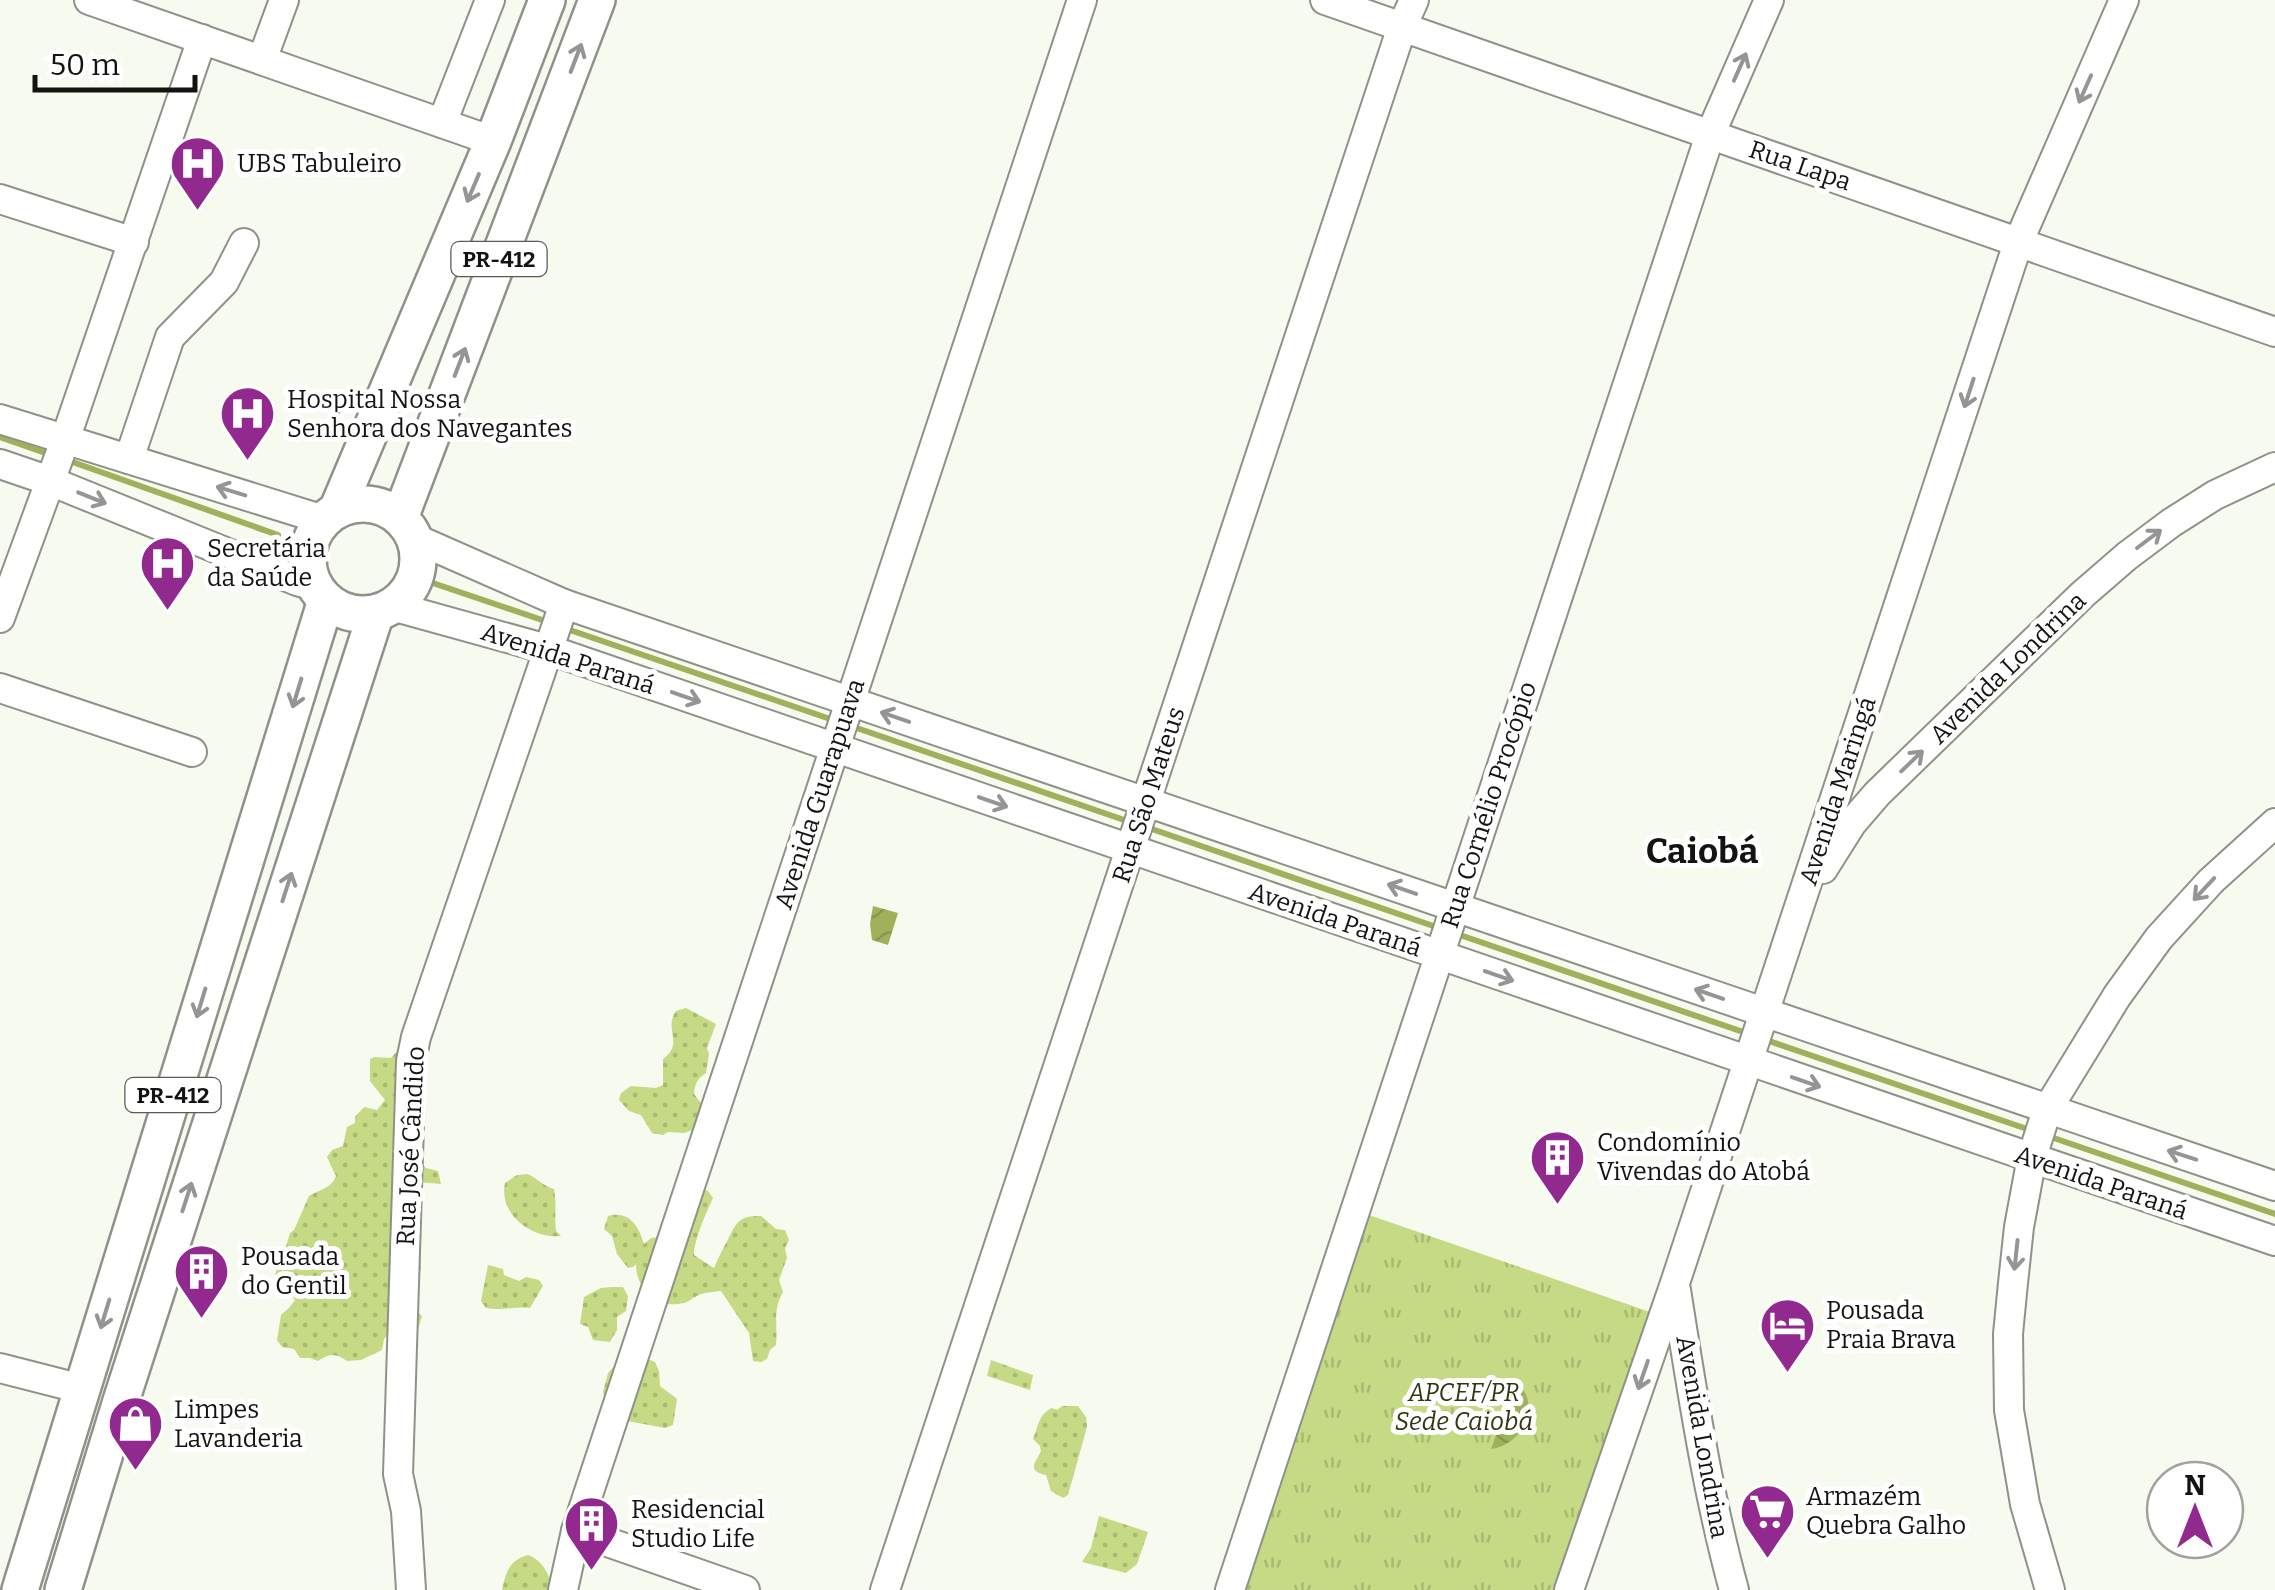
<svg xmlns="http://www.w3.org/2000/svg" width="2275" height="1590" viewBox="0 0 2275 1590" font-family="Bitter,serif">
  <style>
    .grass { fill: url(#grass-dots) }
    .park { fill: url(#park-tufts) }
    .water { fill: url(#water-waves) }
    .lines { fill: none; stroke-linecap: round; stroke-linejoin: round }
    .stream { stroke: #9fb15a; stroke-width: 6 }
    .minor-casing { stroke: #8f9288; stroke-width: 32 }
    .major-casing { stroke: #8f9288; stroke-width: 40 }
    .minor { stroke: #fff; stroke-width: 28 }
    .major { stroke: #fff; stroke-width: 35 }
    .oneway { stroke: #959594 }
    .labels { text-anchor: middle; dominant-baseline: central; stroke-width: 10; stroke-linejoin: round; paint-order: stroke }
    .shield { fill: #fff; stroke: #5a5a58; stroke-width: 2.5 }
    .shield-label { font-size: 22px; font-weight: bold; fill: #131411 }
    .poi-label { font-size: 25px; fill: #131411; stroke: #fff; text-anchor: start }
    .street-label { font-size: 25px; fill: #131411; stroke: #fff }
    .park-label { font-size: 25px; font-style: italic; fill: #2f3611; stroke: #fff }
    .district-label { font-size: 35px; font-weight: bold; fill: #131411; stroke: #fff }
  </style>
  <defs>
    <pattern id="grass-dots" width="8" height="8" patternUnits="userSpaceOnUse" patternTransform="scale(2.5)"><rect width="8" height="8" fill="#c6d984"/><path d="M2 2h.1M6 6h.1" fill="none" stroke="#a9b971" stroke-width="1.8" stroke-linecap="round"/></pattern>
    <pattern id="park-tufts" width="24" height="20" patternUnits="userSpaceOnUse" patternTransform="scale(2.5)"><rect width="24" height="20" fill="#c6d984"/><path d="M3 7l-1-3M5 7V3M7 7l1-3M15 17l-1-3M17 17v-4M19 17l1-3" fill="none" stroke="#a9b971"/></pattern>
    <pattern id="water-waves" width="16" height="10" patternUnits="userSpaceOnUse" patternTransform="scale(2.5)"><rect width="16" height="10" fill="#9fb15a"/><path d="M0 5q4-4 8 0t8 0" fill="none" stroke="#88974d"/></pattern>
  </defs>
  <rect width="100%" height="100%" fill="#f7faef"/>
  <g class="grass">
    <path d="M 686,1008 L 716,1024 L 707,1048 L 709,1054 L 706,1073 C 697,1079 695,1083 694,1094 L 704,1107 L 698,1127 L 685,1133 L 668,1132 L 663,1135 L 652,1133 L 641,1115 L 629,1111 L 619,1100 L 621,1093 L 631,1086 L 656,1088 L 663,1085 L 663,1059 C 685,1043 663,1030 676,1011 Z"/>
    <path d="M 400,1048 L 420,1162 L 426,1168 L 438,1171 L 441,1184 L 407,1181 L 393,1191 L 395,1200 L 420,1242 L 421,1270 L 414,1275 L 412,1306 L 422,1316 L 417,1333 L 393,1329 L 384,1339 L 382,1350 L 361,1360 L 347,1361 C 336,1353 329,1353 318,1361 L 310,1358 L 300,1358 L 294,1349 L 282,1347 L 277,1340 L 281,1315 L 289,1308 L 295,1300 L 275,1277 L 277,1266 L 280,1267 L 290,1233 L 294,1230 L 309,1196 C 320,1189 331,1189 336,1176 L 327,1157 L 332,1150 L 343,1146 L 347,1127 L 355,1123 L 355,1117 L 364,1107 L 377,1110 L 385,1100 L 370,1081 L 370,1059 L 375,1057 L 391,1058 Z"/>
    <path d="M 528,1174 C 538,1179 543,1186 554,1189 C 557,1205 554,1215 556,1231 L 561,1236 C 532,1239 498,1214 505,1183 L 517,1175 Z"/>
    <path d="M 697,1187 L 708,1191 L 713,1198 C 706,1213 694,1240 694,1255 L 714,1268 C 717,1260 721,1253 725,1245 C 736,1226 735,1215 761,1216 L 776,1229 L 785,1230 L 789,1240 L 785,1248 L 787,1258 L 779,1280 L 783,1292 C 772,1312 778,1323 776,1345 L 770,1350 L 767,1359 L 761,1362 L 753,1361 L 749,1333 L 721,1291 C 714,1292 703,1292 697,1296 C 692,1298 689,1302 684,1303 C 657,1310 636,1289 636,1264 L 633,1267 L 628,1268 L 617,1254 L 612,1236 L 604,1229 L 608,1216 C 630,1210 639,1227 644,1244 L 651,1238 L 660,1237 C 678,1209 656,1195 697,1187 Z"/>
    <path d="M 488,1265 L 503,1269 L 504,1275 L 519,1281 L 526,1277 L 539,1280 L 543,1286 L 530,1308 C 515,1306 501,1311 486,1308 L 481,1301 Z"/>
    <path d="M 612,1287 L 623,1287 L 628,1296 L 626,1311 L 617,1317 L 617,1330 L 610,1342 L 593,1340 L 588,1327 L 580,1324 L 584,1297 L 601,1288 Z"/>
    <path d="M 635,1354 L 655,1362 L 659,1371 L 660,1386 L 677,1399 L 673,1425 L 665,1428 L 622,1420 L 606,1405 L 603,1392 L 608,1373 L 617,1363 Z"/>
    <path d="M 991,1360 L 1033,1375 L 1030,1390 L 987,1376 Z"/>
    <path d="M 1062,1406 L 1078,1406 L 1086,1417 L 1087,1427 L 1068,1495 L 1063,1498 L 1051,1491 L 1046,1475 C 1026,1471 1036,1462 1041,1451 L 1040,1446 L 1033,1439 C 1039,1425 1038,1415 1052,1408 L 1057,1410 Z"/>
    <path d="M 1099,1516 L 1148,1532 L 1137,1564 L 1126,1573 L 1082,1562 L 1091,1548 Z"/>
    <path d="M 528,1555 C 542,1560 551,1576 552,1590 L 502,1590 C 506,1572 509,1560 528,1555 Z"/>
  </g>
  <path class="park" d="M 1369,1215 L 1653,1313 L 1563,1590 L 1246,1590 Z"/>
  <g class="water">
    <path d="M 873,906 L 898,913 L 888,945 L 872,940 L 870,924 Z"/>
    <path d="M 1515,1382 C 1543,1401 1524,1445 1491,1449 Z"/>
  </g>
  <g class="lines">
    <g class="stream">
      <path d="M 0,437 L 51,455"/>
      <path d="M 67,460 L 278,535"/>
      <path d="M 421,579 L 548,622"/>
      <path d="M 564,628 L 836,721"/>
      <path d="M 848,725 L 1130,822"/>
      <path d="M 1146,827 L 1442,929"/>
      <path d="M 1454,933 L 1749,1034"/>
      <path d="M 1766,1040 L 2033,1131"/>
      <path d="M 2045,1135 L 2275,1214"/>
    </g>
    <defs>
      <g id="minor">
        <path d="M 89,0 L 493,141"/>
        <path d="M 1325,0 L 2275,332"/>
        <path d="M 262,60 L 284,0"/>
        <path d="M 442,123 L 490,0"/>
        <path d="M 0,199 L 134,242"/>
        <path d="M 0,419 L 324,520"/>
        <path d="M 129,459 L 170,337 L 224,282 L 244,243"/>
        <path d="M 0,464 L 50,481 L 297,581 L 315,586"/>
        <path d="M 414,538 L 564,604 L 2275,1186"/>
        <path d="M 392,606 L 547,649 L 2275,1241"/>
        <path d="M 0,618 L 63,446 L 202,39"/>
        <path d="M 0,688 L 192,752"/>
        <path d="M 1823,869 L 1852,823 L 1877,794 L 2082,595 L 2127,556 L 2171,523 L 2215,495 L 2275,467"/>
        <path d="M 1676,1290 C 1692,1391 1707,1491 1734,1590"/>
        <path d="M 0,1368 L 82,1389"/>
        <path d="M 576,1531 L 745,1590"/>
        <path d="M 411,1590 L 406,1511 L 398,1474 L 411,1061 L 416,1037 L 564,604"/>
        <path d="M 563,1590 L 576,1531 L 1082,0"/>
        <path d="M 885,1590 L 1402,27 L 1414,0"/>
        <path d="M 1230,1590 L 1710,135 L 1769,0"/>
        <path d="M 1569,1590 L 1675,1283 L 2018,243 L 2124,0"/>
        <path d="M 2050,1590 L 2025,1504 L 2009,1410 L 2008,1334 L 2013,1283 L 2019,1227 L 2032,1157 L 2047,1110 L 2117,996 L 2159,938 L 2211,881 L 2275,823"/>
      </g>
      <g id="major">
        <circle cx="363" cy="559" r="55"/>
        <path d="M 337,510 L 493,141 L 547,0"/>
        <path d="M 400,518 L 597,0"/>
        <path d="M 20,1590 L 326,600"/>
        <path d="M 63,1590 L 121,1401 L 376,613"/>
      </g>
    </defs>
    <use href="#minor" class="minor-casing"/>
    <use href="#major" class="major-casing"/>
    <use href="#minor" class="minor"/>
    <use href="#major" class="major"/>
  </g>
  <defs><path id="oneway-shaft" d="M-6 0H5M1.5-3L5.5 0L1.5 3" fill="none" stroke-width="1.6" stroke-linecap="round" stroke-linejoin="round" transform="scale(2.5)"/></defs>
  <g class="oneway">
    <use href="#oneway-shaft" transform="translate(576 58) rotate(-69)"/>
    <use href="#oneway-shaft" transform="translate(1740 67) rotate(-66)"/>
    <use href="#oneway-shaft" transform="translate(2085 89) rotate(114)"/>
    <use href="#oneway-shaft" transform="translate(473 188) rotate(113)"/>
    <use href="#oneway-shaft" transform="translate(460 362) rotate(-69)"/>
    <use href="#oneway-shaft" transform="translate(1969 393) rotate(108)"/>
    <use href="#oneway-shaft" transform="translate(231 491) rotate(-163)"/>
    <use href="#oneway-shaft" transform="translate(92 498) rotate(22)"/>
    <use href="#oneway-shaft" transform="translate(2149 539) rotate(-37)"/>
    <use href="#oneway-shaft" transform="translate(297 693) rotate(107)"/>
    <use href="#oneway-shaft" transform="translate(686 697) rotate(19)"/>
    <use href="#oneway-shaft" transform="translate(895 717) rotate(-161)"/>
    <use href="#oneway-shaft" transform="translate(1912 761) rotate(-44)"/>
    <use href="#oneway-shaft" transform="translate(993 802) rotate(19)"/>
    <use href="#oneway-shaft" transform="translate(287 887) rotate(-72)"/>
    <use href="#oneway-shaft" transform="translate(1402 889) rotate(-161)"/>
    <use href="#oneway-shaft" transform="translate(2204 889) rotate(133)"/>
    <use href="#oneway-shaft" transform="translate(1499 976) rotate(19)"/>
    <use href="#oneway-shaft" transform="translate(1709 994) rotate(-161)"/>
    <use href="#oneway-shaft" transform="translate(201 1003) rotate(107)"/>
    <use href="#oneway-shaft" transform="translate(1806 1082) rotate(19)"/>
    <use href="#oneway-shaft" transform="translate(2182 1155) rotate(-162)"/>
    <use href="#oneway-shaft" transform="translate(187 1197) rotate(-72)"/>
    <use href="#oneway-shaft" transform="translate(2016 1255) rotate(96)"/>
    <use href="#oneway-shaft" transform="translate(105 1314) rotate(107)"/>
    <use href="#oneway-shaft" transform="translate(1643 1375) rotate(109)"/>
  </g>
  <defs>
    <symbol id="hospital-pin" viewBox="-11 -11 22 30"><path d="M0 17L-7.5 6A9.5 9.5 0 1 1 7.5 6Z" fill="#91298e" stroke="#fff"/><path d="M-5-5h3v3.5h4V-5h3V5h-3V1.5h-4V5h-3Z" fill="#fff"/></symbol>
    <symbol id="building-pin" viewBox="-11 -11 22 30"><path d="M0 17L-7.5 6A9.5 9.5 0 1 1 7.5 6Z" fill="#91298e" stroke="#fff"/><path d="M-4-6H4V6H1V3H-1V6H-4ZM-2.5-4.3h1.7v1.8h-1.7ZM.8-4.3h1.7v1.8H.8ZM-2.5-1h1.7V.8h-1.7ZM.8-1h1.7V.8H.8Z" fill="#fff"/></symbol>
    <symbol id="hotel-pin" viewBox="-11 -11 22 30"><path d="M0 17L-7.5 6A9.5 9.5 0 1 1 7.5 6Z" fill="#91298e" stroke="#fff"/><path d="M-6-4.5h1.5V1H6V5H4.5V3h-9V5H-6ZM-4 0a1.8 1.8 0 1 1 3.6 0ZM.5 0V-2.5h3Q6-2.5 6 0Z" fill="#fff"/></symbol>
    <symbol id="shop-pin" viewBox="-11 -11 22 30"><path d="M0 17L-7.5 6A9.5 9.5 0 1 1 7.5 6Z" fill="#91298e" stroke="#fff"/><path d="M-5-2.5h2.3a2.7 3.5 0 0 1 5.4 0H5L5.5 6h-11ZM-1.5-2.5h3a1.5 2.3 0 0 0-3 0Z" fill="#fff"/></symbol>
    <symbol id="supermarket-pin" viewBox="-11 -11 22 30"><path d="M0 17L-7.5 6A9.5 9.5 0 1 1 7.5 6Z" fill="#91298e" stroke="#fff"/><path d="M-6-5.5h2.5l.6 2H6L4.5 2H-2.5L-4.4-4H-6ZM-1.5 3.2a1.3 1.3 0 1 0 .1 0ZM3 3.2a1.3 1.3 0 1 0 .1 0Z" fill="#fff"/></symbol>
  </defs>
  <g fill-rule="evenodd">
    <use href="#hospital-pin" x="166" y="132" width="63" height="86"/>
    <use href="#hospital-pin" x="216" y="382" width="63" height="86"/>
    <use href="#hospital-pin" x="136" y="532" width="63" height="86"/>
    <use href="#building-pin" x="1526" y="1126" width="63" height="86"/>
    <use href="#building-pin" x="170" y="1240" width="63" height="86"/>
    <use href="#hotel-pin" x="1756" y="1294" width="63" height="86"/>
    <use href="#shop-pin" x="104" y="1392" width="63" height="86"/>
    <use href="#supermarket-pin" x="1736" y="1480" width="63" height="86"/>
    <use href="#building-pin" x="560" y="1492" width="63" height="86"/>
  </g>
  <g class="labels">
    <g class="shield">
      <rect x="451.5" y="242" width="95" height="34" rx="8"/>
      <rect x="125.5" y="1078" width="95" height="34" rx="8"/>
    </g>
    <g class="shield-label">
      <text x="499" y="259">PR-412</text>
      <text x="173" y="1095">PR-412</text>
    </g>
    <g class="poi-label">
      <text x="237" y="164">UBS Tabuleiro</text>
      <text x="287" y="400">Hospital Nossa<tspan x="287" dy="29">Senhora dos Navegantes</tspan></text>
      <text x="207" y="549">Secretária<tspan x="207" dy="29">da Saúde</tspan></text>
      <text x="1597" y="1143">Condomínio<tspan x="1597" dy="29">Vivendas do Atobá</tspan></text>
      <text x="241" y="1257">Pousada<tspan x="241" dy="29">do Gentil</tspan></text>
      <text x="1826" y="1311">Pousada<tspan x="1826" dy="29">Praia Brava</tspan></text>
      <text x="174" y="1410">Limpes<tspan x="174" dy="29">Lavanderia</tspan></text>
      <text x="1806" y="1497">Armazém<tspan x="1806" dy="29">Quebra Galho</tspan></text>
      <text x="631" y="1510">Residencial<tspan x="631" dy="29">Studio Life</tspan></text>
    </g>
    <g class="street-label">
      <text transform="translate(1800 166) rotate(19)">Rua Lapa</text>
      <text transform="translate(568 659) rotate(18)">Avenida Paraná</text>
      <text transform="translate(2008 668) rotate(-44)">Avenida Londrina</text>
      <text transform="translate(1838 791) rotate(-72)">Avenida Maringá</text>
      <text transform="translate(820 794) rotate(-72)">Avenida Guarapuava</text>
      <text transform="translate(1149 795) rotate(-72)">Rua São Mateus</text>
      <text transform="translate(1489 805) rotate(-72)">Rua Cornélio Procópio</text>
      <text transform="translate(1335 920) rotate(19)">Avenida Paraná</text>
      <text transform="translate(411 1146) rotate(-87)">Rua José Cândido</text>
      <text transform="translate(2101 1183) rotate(19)">Avenida Paraná</text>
      <text transform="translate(1702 1437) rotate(80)">Avenida Londrina</text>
    </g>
    <g class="park-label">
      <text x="1464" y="1393">APCEF/PR<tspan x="1464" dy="29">Sede Caiobá</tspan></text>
    </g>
    <g class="district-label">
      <text x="1702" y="851">Caiobá</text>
    </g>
  </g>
  <g transform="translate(2195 1510)"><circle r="48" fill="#ffffff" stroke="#a1a1a0" stroke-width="2.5"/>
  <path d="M0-8L18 38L0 25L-18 38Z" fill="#91298e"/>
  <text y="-15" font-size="28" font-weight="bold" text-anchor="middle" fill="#131411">N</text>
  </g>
  <path d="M35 75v15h160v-15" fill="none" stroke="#131411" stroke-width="5"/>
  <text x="50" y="75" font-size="30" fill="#131411" stroke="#ffffff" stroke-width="8" paint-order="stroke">50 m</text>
</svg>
